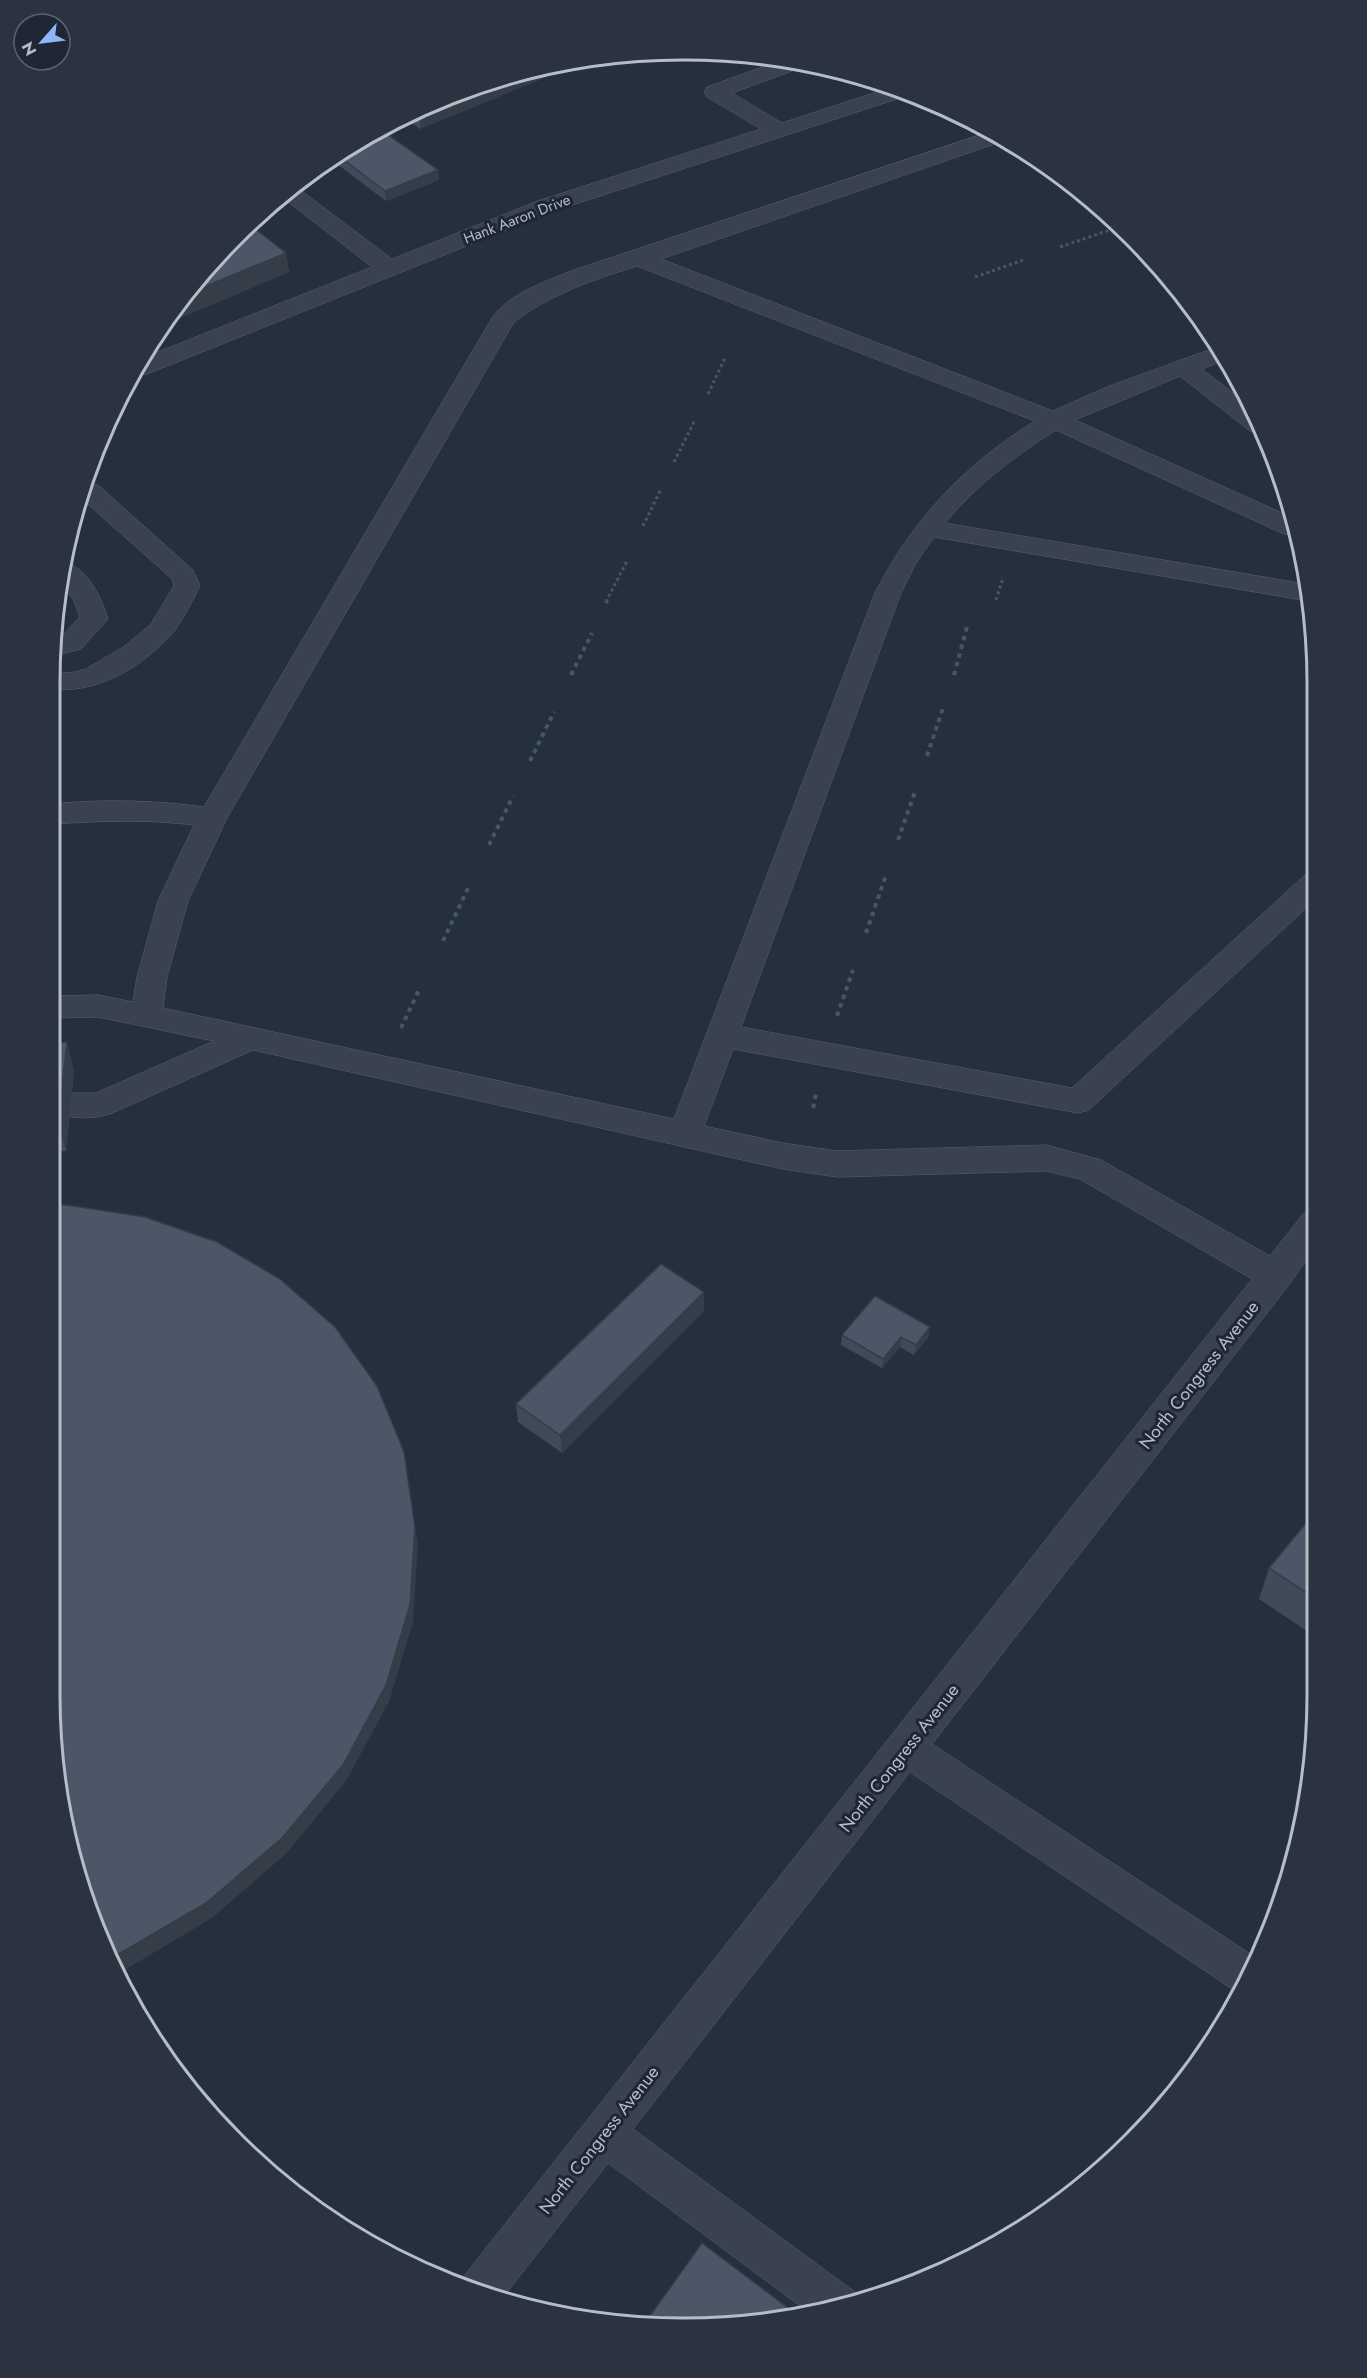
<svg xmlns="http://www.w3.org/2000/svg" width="1367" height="2378" viewBox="0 0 1367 2378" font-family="Jost,sans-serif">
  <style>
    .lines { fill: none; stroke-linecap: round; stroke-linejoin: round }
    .minor-casing { stroke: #57606c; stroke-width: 1 }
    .path-far1 { stroke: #45595c; stroke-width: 3; stroke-dasharray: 3 3; stroke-linecap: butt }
    .path { stroke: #45595c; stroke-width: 4; stroke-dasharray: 4.5 4.5; stroke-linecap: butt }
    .minor { fill: #39424e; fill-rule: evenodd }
    .wall { fill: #404b59 }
    .shaded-wall { fill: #343d48 }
    .building { fill: #4b5767; stroke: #343d48; stroke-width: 1.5 }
    .labels { text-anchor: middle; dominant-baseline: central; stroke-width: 6; stroke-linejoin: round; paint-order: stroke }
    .far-street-label { font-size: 15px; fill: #b5bdc9; stroke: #1e2733 }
    .street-label { font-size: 18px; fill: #b5bdc9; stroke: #1e2733 }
    .rim { fill: none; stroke: #b5bdc9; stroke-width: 3 }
  </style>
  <rect width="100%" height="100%" fill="#25303e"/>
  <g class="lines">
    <defs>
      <g id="minor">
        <path d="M 763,57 L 790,60 L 795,66 L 792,71 L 732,93 L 782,123 L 892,87 L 912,94 L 554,211 L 147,374 L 134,376 L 143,358 L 372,267 L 282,197 L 295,186 L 392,259 L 538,201 L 761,129 L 707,97 L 704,92 L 707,87 L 768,65 Z"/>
        <path d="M 989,132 L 1006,140 L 661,259 L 1053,411 L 1107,387 L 1217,347 L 1227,359 L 1202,369 L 1251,407 L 1263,433 L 1250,431 L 1180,376 L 1075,420 L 1291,517 L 1295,536 L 1284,534 L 1056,430 C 1015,456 976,485 945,523 L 1305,584 L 1308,601 L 934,537 L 916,563 L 901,593 L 741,1027 L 1072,1088 L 1305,875 L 1316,871 L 1316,899 L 1089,1110 L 1078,1113 L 733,1049 L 704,1126 L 783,1143 L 837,1151 L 1046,1145 L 1101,1160 L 1270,1256 L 1304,1213 L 1316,1209 L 1316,1246 L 1288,1286 L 932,1744 L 1255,1957 L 1238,1992 L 1232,1989 L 910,1772 L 633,2129 L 855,2292 L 859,2302 L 812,2315 L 608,2163 L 501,2300 L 461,2285 L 464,2276 L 1252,1279 L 1080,1179 L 1046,1171 L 837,1177 L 783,1169 L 253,1050 L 110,1114 C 94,1119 75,1119 59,1114 L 54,1105 L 59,1096 L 70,1093 L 96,1093 L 214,1041 L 98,1017 L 52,1018 L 52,996 L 98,995 L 133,1002 L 137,977 L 158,901 L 194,825 C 146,819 100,821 52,824 L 51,804 C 103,799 153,800 204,807 L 492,318 C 509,293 547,281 574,270 ZM 637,266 L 1035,421 C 965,464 912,520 875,593 L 674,1119 L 163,1008 L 167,977 L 188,901 L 227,818 L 514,322 C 551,294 592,280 637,266 Z"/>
        <path d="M 83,482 L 98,485 L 193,570 L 200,586 C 191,602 182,624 169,637 C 139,669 95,694 51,689 L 51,671 L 70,673 L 86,669 L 125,646 L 151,624 L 174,586 L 172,579 L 80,497 Z"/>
        <path d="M 67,563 C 88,569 102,599 108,619 L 81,649 L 51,657 L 51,639 L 62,636 L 80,617 L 73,599 L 62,584 Z"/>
      </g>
    </defs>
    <use href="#minor" class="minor-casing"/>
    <g class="path-far1">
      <path d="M 1060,247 L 1110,230"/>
      <path d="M 975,277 L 1023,260"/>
      <path d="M 708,394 L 725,358"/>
      <path d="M 674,462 L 695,420"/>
      <path d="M 643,526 L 661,489"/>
      <path d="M 996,600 L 1003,578"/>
      <path d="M 606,602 L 628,559"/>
    </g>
    <g class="path">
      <path d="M 606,603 L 607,601"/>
      <path d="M 571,675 L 592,633"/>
      <path d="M 954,675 L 967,627"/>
      <path d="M 927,756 L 944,705"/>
      <path d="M 530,761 L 554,712"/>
      <path d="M 898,840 L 916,789"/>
      <path d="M 489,845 L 513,796"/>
      <path d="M 866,933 L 886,875"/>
      <path d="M 443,941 L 469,886"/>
      <path d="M 837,1016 L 853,970"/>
      <path d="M 401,1028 L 420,988"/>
      <path d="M 813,1108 L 816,1094"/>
    </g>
    <use href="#minor" class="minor"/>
  </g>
  <g class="wall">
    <path d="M 590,59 L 420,129 L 409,121 L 384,131 L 438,170 L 439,180 L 386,201 L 329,158 L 441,98 Z"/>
    <path d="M 235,235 L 286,253 L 289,272 L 175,320 L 169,316 Z"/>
    <path d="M 52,1043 L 74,1070 L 66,1151 L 54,1152 L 53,1163 Z"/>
    <path d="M 704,1311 L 562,1453 L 518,1422 L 516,1404 Z"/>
    <path d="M 842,1335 L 929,1336 L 914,1355 L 900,1347 L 882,1368 L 841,1345 Z"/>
    <path d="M 1316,1511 L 1316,1637 L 1259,1599 L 1269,1568 Z"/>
  </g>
  <g class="shaded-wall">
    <path d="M 590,59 L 420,129 L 420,119 L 559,62 Z"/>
    <path d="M 409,115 L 409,121 L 375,135 L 375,133 Z"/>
    <path d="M 438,170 L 439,180 L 386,201 L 385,191 Z"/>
    <path d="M 286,253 L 289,272 L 175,320 L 173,311 L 187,294 Z"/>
    <path d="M 67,1042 L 74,1070 L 66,1151 L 58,1123 Z"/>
    <path d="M 704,1292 L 704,1311 L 562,1453 L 560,1435 Z"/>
    <path d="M 930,1327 L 929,1336 L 914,1355 L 916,1345 Z"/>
    <path d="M 901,1337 L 900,1347 L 882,1368 L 883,1359 Z"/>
    <path d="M 415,1527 L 418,1544 L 413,1622 L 389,1702 L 346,1781 L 286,1854 L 212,1918 L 123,1971 L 114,1974 L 108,1959 Z"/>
  </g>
  <g class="building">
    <path d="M 559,62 L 420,119 L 412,113 L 441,98 Z"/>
    <path d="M 381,130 L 438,170 L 385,191 L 336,154 Z"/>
    <path d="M 249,224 L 286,253 L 187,294 L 235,235 Z"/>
    <path d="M 67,1042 L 58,1123 L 53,1124 L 52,1043 Z"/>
    <path d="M 53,1205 L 67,1205 L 145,1217 L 217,1242 L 280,1279 L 335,1327 L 377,1386 L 404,1452 L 415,1527 L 410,1605 L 386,1685 L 343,1765 L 282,1838 L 206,1903 L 117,1955 L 108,1959 L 83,1898 L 55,1778 Z"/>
    <path d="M 661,1264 L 704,1292 L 560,1435 L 516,1404 Z"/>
    <path d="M 875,1296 L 930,1327 L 916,1345 L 901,1337 L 883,1359 L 842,1335 Z"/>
    <path d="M 1316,1511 L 1316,1599 L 1269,1568 Z"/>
    <path d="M 702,2243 L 800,2317 L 684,2328 L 645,2323 Z"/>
  </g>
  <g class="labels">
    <g class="far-street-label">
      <text transform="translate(517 219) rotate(-21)">Hank Aaron Drive</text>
    </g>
    <g class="street-label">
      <text transform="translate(1199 1375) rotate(-52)">North Congress Avenue</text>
      <text transform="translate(899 1758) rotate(-52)">North Congress Avenue</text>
      <text transform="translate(599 2140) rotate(-52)">North Congress Avenue</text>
    </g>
  </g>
  <path d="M0 0H1367V2378H0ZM683 60H684A623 623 0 0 1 1307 683V1695A623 623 0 0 1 684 2318H683A623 623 0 0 1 60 1695V683A623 623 0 0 1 683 60Z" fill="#2a333f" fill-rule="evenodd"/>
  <path class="rim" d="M683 60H684A623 623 0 0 1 1307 683V1695A623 623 0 0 1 684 2318H683A623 623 0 0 1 60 1695V683A623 623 0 0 1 683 60Z"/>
  <g transform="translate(42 42) rotate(242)"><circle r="28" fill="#1e2733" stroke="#5a636f" stroke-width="1.5"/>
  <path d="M0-4.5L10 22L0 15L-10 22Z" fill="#8eb6f5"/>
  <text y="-9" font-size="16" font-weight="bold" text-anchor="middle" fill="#b5bdc9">N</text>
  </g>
</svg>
